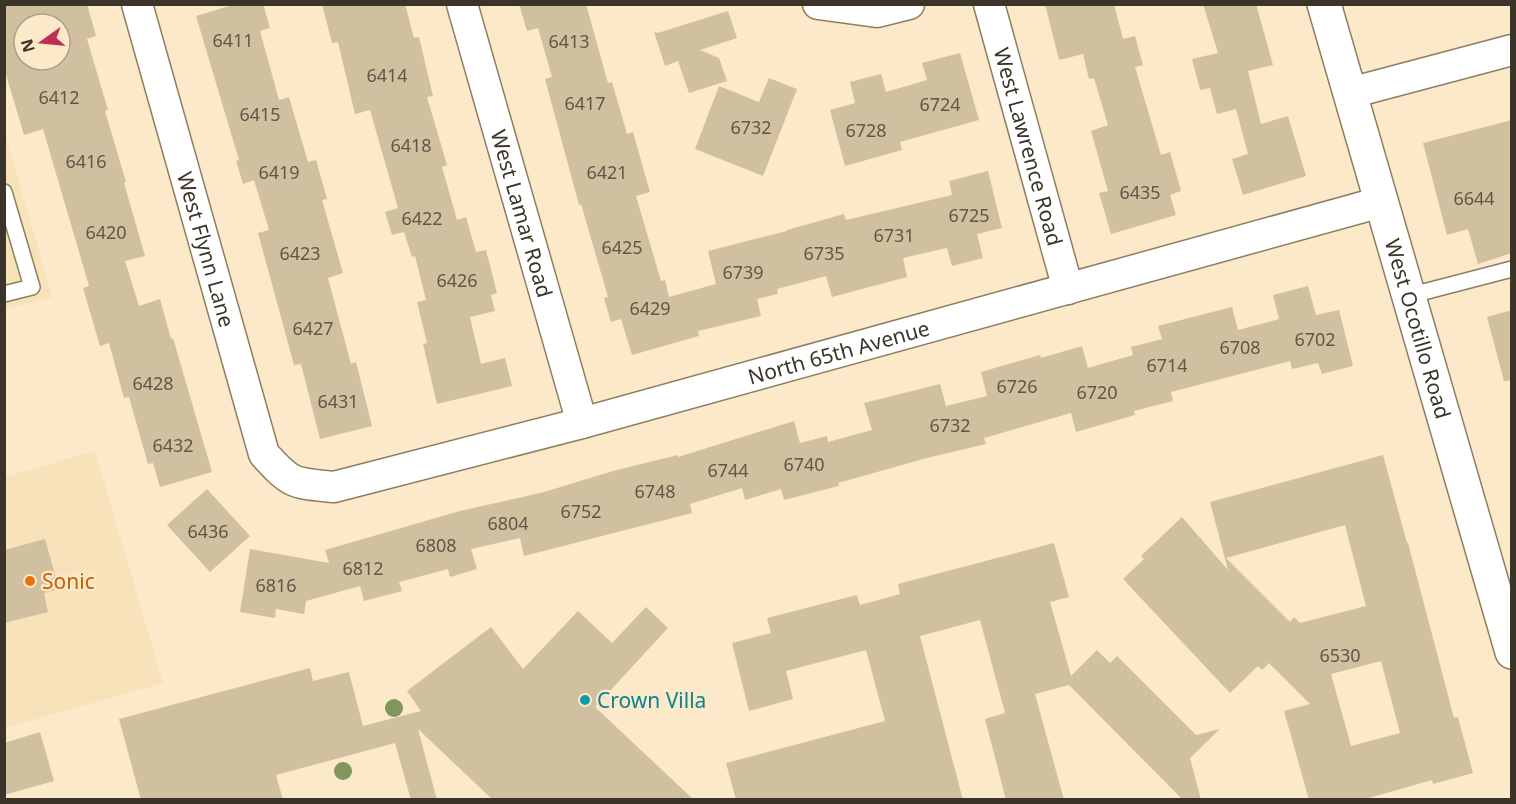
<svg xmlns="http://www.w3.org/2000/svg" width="1516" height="804" viewBox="0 0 1516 804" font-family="'Noto Sans',sans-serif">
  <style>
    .built { fill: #f7e2ba }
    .building { fill: #d0c0a0; fill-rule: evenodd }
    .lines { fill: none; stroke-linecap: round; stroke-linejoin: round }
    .lane-casing { stroke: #8d7e60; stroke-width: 18 }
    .street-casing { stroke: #8d7e60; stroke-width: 33 }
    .secondary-casing { stroke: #8d7e60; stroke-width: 36 }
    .lane { stroke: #fff; stroke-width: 15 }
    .street { stroke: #fff; stroke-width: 30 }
    .secondary { stroke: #fff; stroke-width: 33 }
    .tree { fill: #82955a }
    .food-dot { fill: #e8710a; stroke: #fbe9c9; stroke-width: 2 }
    .culture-dot { fill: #0f9aa8; stroke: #fbe9c9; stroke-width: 2 }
    .labels { text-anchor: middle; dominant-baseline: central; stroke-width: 4.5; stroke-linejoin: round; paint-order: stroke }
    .number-label { font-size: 18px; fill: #605746 }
    .street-label { font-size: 21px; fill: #3b3428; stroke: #fbe9c9 }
    .food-label { font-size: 21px; fill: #c56008; stroke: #fbe9c9; text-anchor: start }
    .culture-label { font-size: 21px; fill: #0d838f; stroke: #fbe9c9; text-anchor: start }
  </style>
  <rect width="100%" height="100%" fill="#fbe9c9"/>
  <g class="built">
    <path d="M 4,130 L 52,297 L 5,309 L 4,309 Z"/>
    <path d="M 95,451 L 163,683 L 5,728 L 5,477 Z"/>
  </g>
  <g class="building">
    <path d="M 4,4 L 87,4 L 96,36 L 87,39 L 108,110 L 105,111 L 126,182 L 124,183 L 145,256 L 125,261 L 139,306 L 160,299 L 171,339 L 173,338 L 212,472 L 160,487 L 153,463 L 148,464 L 129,397 L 124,398 L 109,343 L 100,346 L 83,288 L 89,286 L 43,129 L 24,135 L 4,68 ZM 24,24 L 60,24 L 60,60 L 24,60 Z"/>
    <path d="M 236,4 L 263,4 L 270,28 L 260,31 L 279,100 L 289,97 L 308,162 L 316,160 L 327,199 L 322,200 L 343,273 L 328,278 L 351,364 L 356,362 L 372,426 L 320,439 L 301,364 L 294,365 L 258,233 L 269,230 L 254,180 L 243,184 L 236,161 L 239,160 L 196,16 Z"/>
    <path d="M 322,4 L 405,4 L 414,38 L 419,37 L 433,96 L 427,97 L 447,165 L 442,167 L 457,220 L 466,217 L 476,252 L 486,250 L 497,293 L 491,295 L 495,311 L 470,317 L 481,364 L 505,358 L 512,386 L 437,404 L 423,344 L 427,343 L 417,302 L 426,300 L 415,256 L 412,257 L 404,232 L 392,235 L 385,212 L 398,208 L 370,110 L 355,114 L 338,42 L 332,43 Z"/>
    <path d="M 519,4 L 586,4 L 608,83 L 612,82 L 627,134 L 633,132 L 650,192 L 636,196 L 661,281 L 665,280 L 669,297 L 716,284 L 708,251 L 787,231 L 787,230 L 844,214 L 846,220 L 952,195 L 949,181 L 988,171 L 1002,228 L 977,234 L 983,258 L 952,266 L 947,248 L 903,258 L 907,277 L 832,297 L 826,276 L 777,289 L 778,294 L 757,299 L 761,316 L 698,331 L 699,336 L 632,355 L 621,319 L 611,322 L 604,298 L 608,297 L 581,204 L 579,205 L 545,79 L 552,77 L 538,28 L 527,31 Z"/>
    <path d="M 1045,4 L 1114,4 L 1123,39 L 1135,36 L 1143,65 L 1135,67 L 1161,155 L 1170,152 L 1181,191 L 1170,195 L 1176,215 L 1111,234 L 1099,193 L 1108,191 L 1091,131 L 1108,125 L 1094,78 L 1089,79 L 1083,54 L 1059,60 Z"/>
    <path d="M 1203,4 L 1256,4 L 1273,65 L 1248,71 L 1261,124 L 1288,116 L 1306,176 L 1243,195 L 1232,159 L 1248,154 L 1236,109 L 1217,114 L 1210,88 L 1200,90 L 1192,59 L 1218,53 Z"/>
    <path d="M 728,11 L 737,38 L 700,50 L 719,58 L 727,81 L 689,93 L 678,61 L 665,66 L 654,32 L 658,33 Z"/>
    <path d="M 960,53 L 979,120 L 900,142 L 902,150 L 845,166 L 830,110 L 855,103 L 850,82 L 881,74 L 886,92 L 927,80 L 922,63 Z"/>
    <path d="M 769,78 L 797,89 L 763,176 L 695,149 L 719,86 L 759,102 Z"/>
    <path d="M 1512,120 L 1512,253 L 1478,264 L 1468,229 L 1447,235 L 1423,143 Z"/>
    <path d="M 1308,286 L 1316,315 L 1339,310 L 1353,366 L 1322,374 L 1318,363 L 1292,369 L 1290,361 L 1171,392 L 1173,401 L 1134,411 L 1135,415 L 1076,432 L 1071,413 L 984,438 L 986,444 L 927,458 L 838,483 L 839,486 L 784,500 L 781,489 L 745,500 L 742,488 L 690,504 L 692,513 L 524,556 L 520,538 L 471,549 L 477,569 L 450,577 L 448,569 L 399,582 L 402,591 L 364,601 L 360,586 L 306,601 L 304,614 L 276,609 L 275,618 L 240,612 L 250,549 L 329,563 L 325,550 L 460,511 L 544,492 L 613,471 L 678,455 L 678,457 L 794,421 L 800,443 L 827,436 L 828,442 L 872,430 L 864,403 L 940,384 L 946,406 L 987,396 L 981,372 L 1040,355 L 1041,358 L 1082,346 L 1088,368 L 1133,355 L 1131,347 L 1162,339 L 1158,326 L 1232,307 L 1238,330 L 1279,319 L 1273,295 Z"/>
    <path d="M 1512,310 L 1512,380 L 1504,381 L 1487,317 Z"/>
    <path d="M 1383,455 L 1407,543 L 1408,543 L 1454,718 L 1458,717 L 1473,773 L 1433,784 L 1432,780 L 1362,800 L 1309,800 L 1284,711 L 1310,704 L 1269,663 L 1262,670 L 1258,666 L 1230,693 L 1123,579 L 1144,559 L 1141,556 L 1182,517 L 1228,570 L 1210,502 ZM 1345,525 L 1366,606 L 1300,623 L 1294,617 L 1290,622 L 1226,558 ZM 1381,661 L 1400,733 L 1351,746 L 1331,674 Z"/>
    <path d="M 207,489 L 250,536 L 210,572 L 167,525 Z"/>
    <path d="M 45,539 L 59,589 L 44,593 L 48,612 L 4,623 L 4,550 Z"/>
    <path d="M 1054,543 L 1069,597 L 1050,602 L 1071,676 L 1097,650 L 1110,663 L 1117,656 L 1196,735 L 1220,729 L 1190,758 L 1201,800 L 1183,800 L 1069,685 L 1035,694 L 1064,800 L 1006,800 L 985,719 L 1005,713 L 980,620 L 920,636 L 963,800 L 736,800 L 726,763 L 885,721 L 866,650 L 786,671 L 793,699 L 749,711 L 732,643 L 771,633 L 767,618 L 857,595 L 860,605 L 900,594 L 898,584 Z"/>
    <path d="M 646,607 L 668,628 L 595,707 L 694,800 L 493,800 L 418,729 L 437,800 L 411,800 L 395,743 L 276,775 L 283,800 L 141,800 L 119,719 L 310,668 L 313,681 L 349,672 L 363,726 L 421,711 L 407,691 L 491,627 L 523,669 L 578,611 L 612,643 Z"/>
    <path d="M 40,732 L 54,781 L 4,795 L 4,743 Z"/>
  </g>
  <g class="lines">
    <defs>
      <g id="lane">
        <path d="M 4,192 L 32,287 L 4,294"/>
        <path d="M 1408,296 L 1512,269"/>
      </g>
      <g id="street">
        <path id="s1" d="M 137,4 L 264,454 C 292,485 293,483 334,487 L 582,423 L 1381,202"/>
        <path id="s2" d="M 462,4 L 582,423"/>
        <path d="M 818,4 L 877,12 L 909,4"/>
        <path id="s3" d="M 989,4 L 1068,289"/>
        <path d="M 1350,93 L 1512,50"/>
      </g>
      <g id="secondary">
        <path id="s4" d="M 1324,4 L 1512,652"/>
      </g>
    </defs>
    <use href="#lane" class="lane-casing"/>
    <use href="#street" class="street-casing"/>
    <use href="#secondary" class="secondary-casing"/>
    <use href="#lane" class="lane"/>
    <use href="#street" class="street"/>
    <use href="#secondary" class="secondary"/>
  </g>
  <g class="tree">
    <circle cx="394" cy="708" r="9"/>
    <circle cx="343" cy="771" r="9"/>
  </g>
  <circle class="food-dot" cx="30" cy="581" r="6"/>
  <circle class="culture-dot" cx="585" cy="700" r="6"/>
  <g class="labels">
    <g class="number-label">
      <text x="233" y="40">6411</text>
      <text x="569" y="41">6413</text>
      <text x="387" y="75">6414</text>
      <text x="59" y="97">6412</text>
      <text x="585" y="103">6417</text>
      <text x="940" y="104">6724</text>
      <text x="260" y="114">6415</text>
      <text x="751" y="127">6732</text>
      <text x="866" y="130">6728</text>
      <text x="411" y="145">6418</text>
      <text x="86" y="161">6416</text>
      <text x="279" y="172">6419</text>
      <text x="607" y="172">6421</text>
      <text x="1140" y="192">6435</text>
      <text x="1474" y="198">6644</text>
      <text x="969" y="215">6725</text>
      <text x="422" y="218">6422</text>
      <text x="106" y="232">6420</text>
      <text x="894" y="235">6731</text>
      <text x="622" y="247">6425</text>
      <text x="300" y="253">6423</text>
      <text x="824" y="253">6735</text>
      <text x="743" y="272">6739</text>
      <text x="457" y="280">6426</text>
      <text x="650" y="308">6429</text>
      <text x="313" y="328">6427</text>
      <text x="1315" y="339">6702</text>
      <text x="1240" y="347">6708</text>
      <text x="1167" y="365">6714</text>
      <text x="153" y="383">6428</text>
      <text x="1017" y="386">6726</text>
      <text x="1097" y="392">6720</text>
      <text x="338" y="401">6431</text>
      <text x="950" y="425">6732</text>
      <text x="173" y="445">6432</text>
      <text x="804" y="464">6740</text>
      <text x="728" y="470">6744</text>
      <text x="655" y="491">6748</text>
      <text x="581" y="511">6752</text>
      <text x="508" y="523">6804</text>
      <text x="208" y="531">6436</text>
      <text x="436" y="545">6808</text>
      <text x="363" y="568">6812</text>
      <text x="276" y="585">6816</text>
      <text x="1340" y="655">6530</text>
    </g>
    <g class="street-label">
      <text stroke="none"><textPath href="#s3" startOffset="148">West Lawrence Road</textPath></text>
      <text stroke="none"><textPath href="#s2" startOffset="218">West Lamar Road</textPath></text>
      <text stroke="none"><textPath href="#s1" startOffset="255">West Flynn Lane</textPath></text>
      <text stroke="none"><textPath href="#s4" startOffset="338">West Ocotillo Road</textPath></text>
      <text stroke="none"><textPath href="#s1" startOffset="1071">North 65th Avenue</textPath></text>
    </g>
    <g class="food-label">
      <text x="42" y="581">Sonic</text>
    </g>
    <g class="culture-label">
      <text x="597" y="700">Crown Villa</text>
    </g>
  </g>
  <rect width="1516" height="804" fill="none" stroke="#3b3428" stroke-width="12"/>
  <g transform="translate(42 42) rotate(255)"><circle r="28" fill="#fbe9c9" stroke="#aea189" stroke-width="1.5"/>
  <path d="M0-4.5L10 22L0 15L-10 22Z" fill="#be2e54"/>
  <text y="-9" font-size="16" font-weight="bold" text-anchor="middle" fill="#3b3428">N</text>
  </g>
</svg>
